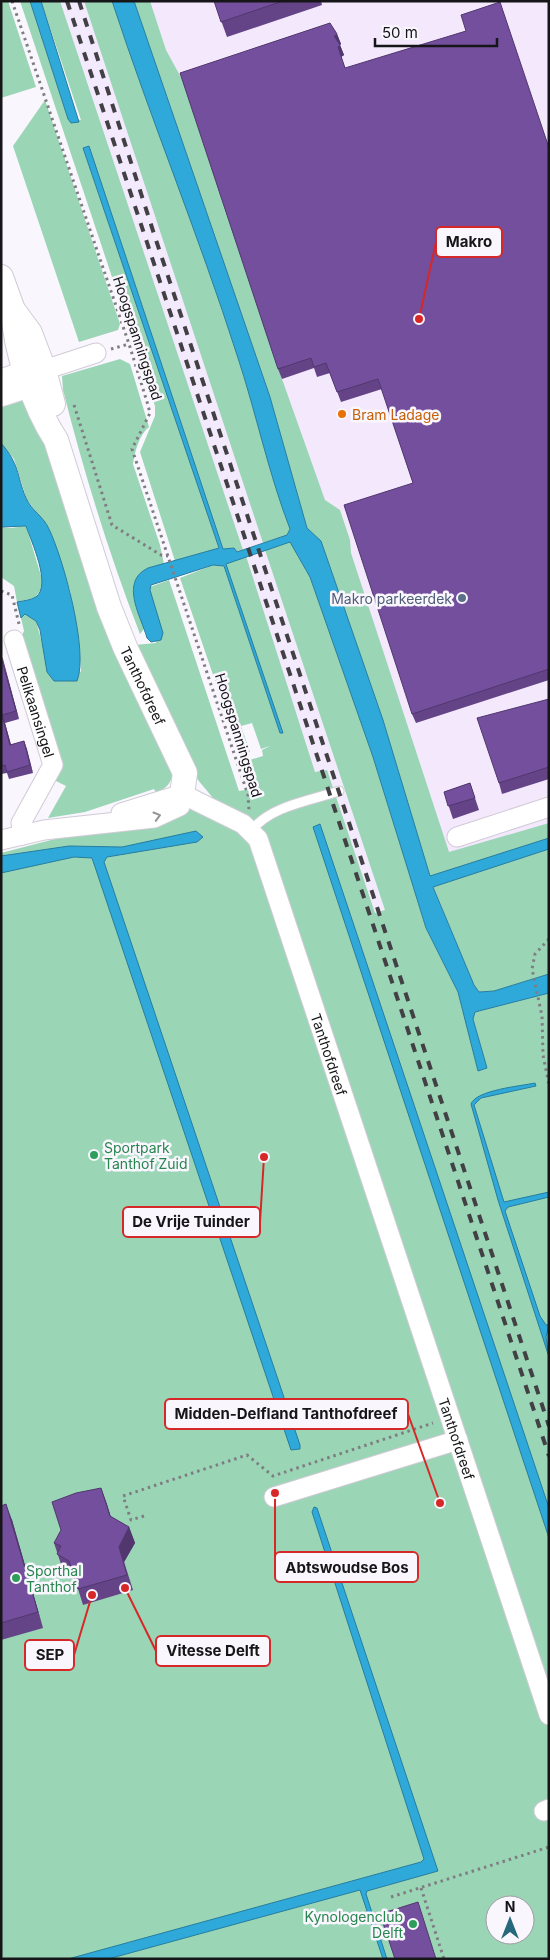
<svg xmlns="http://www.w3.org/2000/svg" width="550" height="1960" viewBox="0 0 550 1960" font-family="Inter,sans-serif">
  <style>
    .built { fill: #f3ebfd }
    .industrial { fill: #f4e8fd }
    .green { fill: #9ad5b6; fill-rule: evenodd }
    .water { fill: #2ea9d9; stroke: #277d9f }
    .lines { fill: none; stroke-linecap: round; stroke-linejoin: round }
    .service-casing { stroke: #d0cbd6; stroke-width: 11 }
    .minor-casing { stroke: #d0cbd6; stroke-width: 21 }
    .tertiary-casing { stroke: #d0cbd6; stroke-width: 26 }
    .path { stroke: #7f7d82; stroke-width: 3; stroke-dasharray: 2.5 4; stroke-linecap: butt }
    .service { stroke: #fff; stroke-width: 9 }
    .minor { stroke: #fff; stroke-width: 19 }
    .tertiary { stroke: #fff; stroke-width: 24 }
    .rail { stroke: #424044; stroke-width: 4; stroke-dasharray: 9 9; stroke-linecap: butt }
    .wall { fill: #644487 }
    .shaded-wall { fill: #51376e }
    .building { fill: #744f9d; stroke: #51376e }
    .oneway { stroke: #969697 }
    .food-dot { fill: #e8710a; stroke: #f9f6fe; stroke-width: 2 }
    .service-dot { fill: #5c6f8a; stroke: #f9f6fe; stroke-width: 2 }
    .leisure-dot { fill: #2e9e5b; stroke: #f9f6fe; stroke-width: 2 }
    .labels { text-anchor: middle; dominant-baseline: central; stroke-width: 5; stroke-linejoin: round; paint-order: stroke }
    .street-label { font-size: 14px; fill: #161518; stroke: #f9f6fe }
    .food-label { font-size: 14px; fill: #c56008; stroke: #f9f6fe; text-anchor: start }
    .service-label { font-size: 14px; fill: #4e5e75; stroke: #f9f6fe; text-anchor: end }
    .leisure-label { font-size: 14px; fill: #27864d; stroke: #f9f6fe; text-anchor: start }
    .leader { fill: none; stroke: #d62828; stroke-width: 2 }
    .callout-dot { fill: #d62828; stroke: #f9f6fe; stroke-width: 2 }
    .callout { fill: #f9f6fe; stroke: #d62828; stroke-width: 2 }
    .callout-label { font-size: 15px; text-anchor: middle; font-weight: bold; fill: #161518 }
  </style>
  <rect width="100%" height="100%" fill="#f9f6fe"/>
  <path class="built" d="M 41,1 L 84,1 L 549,1400 L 318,782 L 87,81 Z"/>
  <path class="industrial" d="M 135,1 L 549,1 L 549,843 L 430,877 L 307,528 Z"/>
  <g class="green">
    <path d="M 1,1 L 8,1 L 36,87 L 1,98 Z"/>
    <path d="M 20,1 L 30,1 L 68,119 L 81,120 L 41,1 L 60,1 L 243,550 L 237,552 L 234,548 L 223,549 L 88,146 L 83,148 L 219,548 L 175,561 L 140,452 L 155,416 L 155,406 Z"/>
    <path d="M 84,1 L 112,1 C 151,120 199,236 237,355 C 256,412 268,472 290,529 L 287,535 L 263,543 Z"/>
    <path d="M 134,1 L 150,1 L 166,50 L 184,83 L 282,379 L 325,500 L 340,510 L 350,540 L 351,553 L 449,852 L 549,823 L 549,838 L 430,877 L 383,720 L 321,541 L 307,528 L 270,397 Z"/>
    <path d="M 45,100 L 120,324 L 118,330 L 79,342 L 13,146 Z"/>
    <path d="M 120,359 L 130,364 L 149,427 C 139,435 135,451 133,464 L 160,545 L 164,564 C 119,576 133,595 144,629 L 140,634 C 109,554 84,473 63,390 L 62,376 Z"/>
    <path d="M 17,399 L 27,402 L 38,415 L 173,768 C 173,781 168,788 156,793 L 154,789 L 85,812 L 48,818 L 66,786 L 54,780 L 18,643 L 24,631 L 21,618 L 26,614 L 36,621 L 44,650 L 81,672 L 78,638 L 70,590 L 49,528 L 27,500 L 14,459 L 1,443 L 1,403 Z"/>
    <path d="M 26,526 L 42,579 L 42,588 L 35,598 L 17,602 L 14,586 L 1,577 L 1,527 L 11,528 Z"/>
    <path d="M 290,542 L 310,577 L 373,757 L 426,928 L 458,992 L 478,1071 L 487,1068 L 473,1018 L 475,1012 L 549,993 L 549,1959 L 1,1959 L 1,853 L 213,798 L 198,780 L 134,645 L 156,643 L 150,587 L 169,580 L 239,791 L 251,789 L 243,762 L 263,756 L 262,750 L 270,746 L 261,749 L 252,723 L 241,726 L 250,752 L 242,756 L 240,754 L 180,578 L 213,565 L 224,566 L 280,733 L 282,733 L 226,564 L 246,556 L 315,772 L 327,770 L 375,913 L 385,910 L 265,550 ZM 495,1905 L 525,1905 L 525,1935 L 495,1935 Z"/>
    <path d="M 549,849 L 549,974 L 494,991 L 479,992 L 474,985 L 433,886 Z"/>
  </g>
  <g class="water">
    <path d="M 30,1 L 41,1 L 79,122 L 71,123 L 68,119 Z"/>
    <path d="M 112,1 L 134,1 L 270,397 L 307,528 L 321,541 L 383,720 L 430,876 L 549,838 L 549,849 L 433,887 L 474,985 L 479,992 L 494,991 L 549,974 L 549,993 L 475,1012 L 473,1019 L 487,1068 L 478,1071 L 458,992 L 426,928 L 373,757 L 310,577 L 290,542 L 226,564 L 283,733 L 280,733 L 224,566 L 213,565 L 151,585 L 150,590 L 163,633 L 161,640 L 151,642 L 147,638 C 141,616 119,582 148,568 L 219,548 L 83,148 L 89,146 L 223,549 L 234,548 L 237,552 L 287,535 L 290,529 C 268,472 256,412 237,355 C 199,236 151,120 112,1 Z"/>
    <path d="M 1,443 C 20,465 16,474 26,498 C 31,510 44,517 49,529 C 63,558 89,651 77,681 L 54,681 L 47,672 L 40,630 L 36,621 L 25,614 L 21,618 L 17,602 C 23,601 31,600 36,597 C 52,585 31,541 26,526 L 1,527 Z"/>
    <path d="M 320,824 L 549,1508 L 549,1538 L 313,827 Z"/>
    <path d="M 196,831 L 203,837 L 197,842 L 107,857 L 104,862 L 300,1445 L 300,1449 L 291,1450 L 92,858 L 74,857 L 1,873 L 1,856 L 69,846 L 122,847 Z"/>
    <path d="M 535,1083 L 536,1086 L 481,1098 L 474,1105 L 504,1202 L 549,1192 L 549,1197 L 508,1207 L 505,1211 L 540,1316 L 546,1325 L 549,1325 L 546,1337 L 549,1357 L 498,1200 L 471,1104 C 476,1090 521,1086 535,1083 Z"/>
    <path d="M 314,1507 L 317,1508 L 438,1871 L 367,1891 L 366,1894 L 387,1959 L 383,1959 L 360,1890 L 108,1959 L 68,1959 L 421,1862 L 424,1859 L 312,1512 Z"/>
  </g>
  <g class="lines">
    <defs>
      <path id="service" d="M 251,831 C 270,806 309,801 339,791"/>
      <g id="minor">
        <path d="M 1,379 L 26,370 L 44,370 L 96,353"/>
        <path d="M 1,397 L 32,387 L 39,377"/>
        <path id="s1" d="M 14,640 L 53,765 L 21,823 L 23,835"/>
        <path id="s2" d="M 182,794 L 243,824 L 258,839 L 549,1715"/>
        <path d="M 121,813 L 182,794"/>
        <path d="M 457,837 L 549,807"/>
        <path d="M 1,840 L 44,830 L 154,818 L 180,806 L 182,794"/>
        <path d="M 274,1497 L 458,1440"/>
        <path d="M 544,1811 L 549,1809"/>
      </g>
      <g id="tertiary">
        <path d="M 1,277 L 13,310 L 30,333 L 44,370 L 53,404"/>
        <path id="s3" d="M 13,310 C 15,350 34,406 56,440 L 109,607 L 125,647 L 185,773 L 182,794"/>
      </g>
    </defs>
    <use href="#service" class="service-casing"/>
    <use href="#minor" class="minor-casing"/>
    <use href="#tertiary" class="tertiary-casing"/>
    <g class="path">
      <path d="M 12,1 L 129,344 L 148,405 L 150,413 L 132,449 L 248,795 L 249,810"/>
      <path d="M 111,349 L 129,344"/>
      <path d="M 74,405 L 112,525 L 161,555 L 168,556"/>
      <path d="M 1,591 L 12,595 L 19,624"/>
      <path d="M 549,939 L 535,954 L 532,969 L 542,1016 L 543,1055 L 549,1085"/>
      <path d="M 144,1516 L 131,1520 L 123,1496 L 247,1455 L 273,1476 L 433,1423"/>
      <path d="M 421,1888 L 444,1959"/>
      <path d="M 391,1897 L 549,1847"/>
    </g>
    <use href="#service" class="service"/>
    <use href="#minor" class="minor"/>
    <use href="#tertiary" class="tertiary"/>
    <g class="rail">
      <path d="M 67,1 L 549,1456"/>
      <path d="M 79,1 L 156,240 L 549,1426"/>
    </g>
  </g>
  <g class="wall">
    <path d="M 214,1 L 321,1 L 322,5 L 227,37 Z"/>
    <path d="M 337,34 L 341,44 L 340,45 L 344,55 L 341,57 L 345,68 L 549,147 L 549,680 L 416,723 L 412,714 L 413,483 L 382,389 L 341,402 L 330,373 L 317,377 L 314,368 L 282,379 L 278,369 Z"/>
    <path d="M 1,655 L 19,719 L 5,723 L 11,745 L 24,741 L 33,773 L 9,779 L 7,773 L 1,774 Z"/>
    <path d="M 549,699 L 549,779 L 502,794 L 499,783 Z"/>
    <path d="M 470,783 L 479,810 L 453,819 L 444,792 Z"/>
    <path d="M 101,1488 L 111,1517 L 129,1527 L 135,1543 L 124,1562 L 133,1590 L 83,1605 L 74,1576 L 63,1570 L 54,1543 Z"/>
    <path d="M 1,1506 L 12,1520 L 43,1628 L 1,1640 Z"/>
  </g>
  <g class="shaded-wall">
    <path d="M 337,34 L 341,44 L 338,46 L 334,36 Z"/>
    <path d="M 340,45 L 344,55 L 341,57 L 338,47 Z"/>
    <path d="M 1,655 L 3,659 L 19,719 L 16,711 Z"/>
    <path d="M 2,715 L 5,723 L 13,752 L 10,745 Z"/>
    <path d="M 24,741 L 27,749 L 33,773 L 30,765 Z"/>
    <path d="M 101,1488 L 107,1504 L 115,1532 L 110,1516 Z"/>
    <path d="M 6,1504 L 12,1520 L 43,1628 L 38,1612 Z"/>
    <path d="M 129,1527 L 135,1543 L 124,1562 L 133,1590 L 119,1547 Z"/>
  </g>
  <g class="building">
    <path d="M 214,1 L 283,1 L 221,22 Z"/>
    <path d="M 500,2 L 549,148 L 549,669 L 412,714 L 344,505 L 413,483 L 378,379 L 337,392 L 326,363 L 314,367 L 311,358 L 278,369 L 180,73 L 330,23 L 337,34 L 334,36 L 340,45 L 338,47 L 345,68 L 466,31 L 461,15 Z"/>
    <path d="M 1,657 L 16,711 L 2,715 L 10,745 L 24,741 L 30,765 L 7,772 L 5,765 L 1,766 Z"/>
    <path d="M 549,699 L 549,767 L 499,783 L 477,718 Z"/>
    <path d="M 470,783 L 475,798 L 448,806 L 444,792 Z"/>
    <path d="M 101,1488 L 110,1516 L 129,1527 L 119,1547 L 127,1575 L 78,1589 L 69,1561 L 57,1554 L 61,1546 L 54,1543 L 61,1530 L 52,1502 L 76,1493 Z"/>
    <path d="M 6,1504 L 38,1612 L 1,1623 L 1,1506 Z"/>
    <path d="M 418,1902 L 436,1959 L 395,1959 L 380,1914 Z"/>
  </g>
  <defs><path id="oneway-chevron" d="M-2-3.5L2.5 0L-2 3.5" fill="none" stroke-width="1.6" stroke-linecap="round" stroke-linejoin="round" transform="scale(1.25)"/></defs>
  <use class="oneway" href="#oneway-chevron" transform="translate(157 816) rotate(-16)"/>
  <circle class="food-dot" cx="342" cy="414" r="5"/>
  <circle class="service-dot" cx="462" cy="598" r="5"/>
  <g class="leisure-dot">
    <circle cx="94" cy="1155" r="5"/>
    <circle cx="16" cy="1578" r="5"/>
    <circle cx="413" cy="1924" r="5"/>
  </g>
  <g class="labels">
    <g class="street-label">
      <text transform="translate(138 338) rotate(72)">Hoogspanningspad</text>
      <text stroke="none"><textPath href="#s3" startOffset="399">Tanthofdreef</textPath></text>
      <text stroke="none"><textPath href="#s1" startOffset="75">Pelikaansingel</textPath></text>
      <text transform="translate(239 735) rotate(73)">Hoogspanningspad</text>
      <text stroke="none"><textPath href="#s2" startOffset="316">Tanthofdreef</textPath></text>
      <text stroke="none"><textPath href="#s2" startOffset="721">Tanthofdreef</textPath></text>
    </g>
    <g class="food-label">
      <text x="352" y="414">Bram Ladage</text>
    </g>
    <g class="service-label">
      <text x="452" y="598">Makro parkeerdek</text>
    </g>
    <g class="leisure-label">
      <text x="104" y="1147">Sportpark<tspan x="104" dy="16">Tanthof Zuid</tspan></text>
      <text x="26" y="1570">Sporthal<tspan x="26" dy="16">Tanthof</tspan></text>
      <text x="403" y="1916" text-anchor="end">Kynologenclub<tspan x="403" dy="16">Delft</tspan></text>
    </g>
  </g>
  <path class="leader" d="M419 319L436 242M264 1157L260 1222M440 1503L408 1414M275 1493L275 1567M125 1588L156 1651M92 1595L74 1655"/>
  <g class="callout-dot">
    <circle cx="419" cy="319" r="5"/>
    <circle cx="264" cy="1157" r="5"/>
    <circle cx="440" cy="1503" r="5"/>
    <circle cx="275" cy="1493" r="5"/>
    <circle cx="125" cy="1588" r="5"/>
    <circle cx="92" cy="1595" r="5"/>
  </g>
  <g class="callout">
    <rect x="436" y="227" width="66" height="30" rx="5"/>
    <rect x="123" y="1207" width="137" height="30" rx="5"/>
    <rect x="165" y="1399" width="243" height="30" rx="5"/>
    <rect x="275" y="1552" width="143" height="30" rx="5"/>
    <rect x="156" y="1636" width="114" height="30" rx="5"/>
    <rect x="25" y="1640" width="49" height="30" rx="5"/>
  </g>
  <g class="callout-label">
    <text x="469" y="247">Makro</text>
    <text x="191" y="1227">De Vrije Tuinder</text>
    <text x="286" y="1419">Midden-Delfland Tanthofdreef</text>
    <text x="347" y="1573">Abtswoudse Bos</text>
    <text x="213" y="1656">Vitesse Delft</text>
    <text x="50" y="1660">SEP</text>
  </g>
  <rect width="550" height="1960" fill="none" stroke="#161518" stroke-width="5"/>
  <g transform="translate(510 1920)"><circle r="24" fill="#f9f6fe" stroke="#9e9ca2"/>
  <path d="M0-4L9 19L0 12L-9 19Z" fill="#27697c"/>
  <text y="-8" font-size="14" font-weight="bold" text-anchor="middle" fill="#161518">N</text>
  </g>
  <path d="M375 38v8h122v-8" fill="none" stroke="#161518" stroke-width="2.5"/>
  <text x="382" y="38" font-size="15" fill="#161518" stroke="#f9f6fe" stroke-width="4" paint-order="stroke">50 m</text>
</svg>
